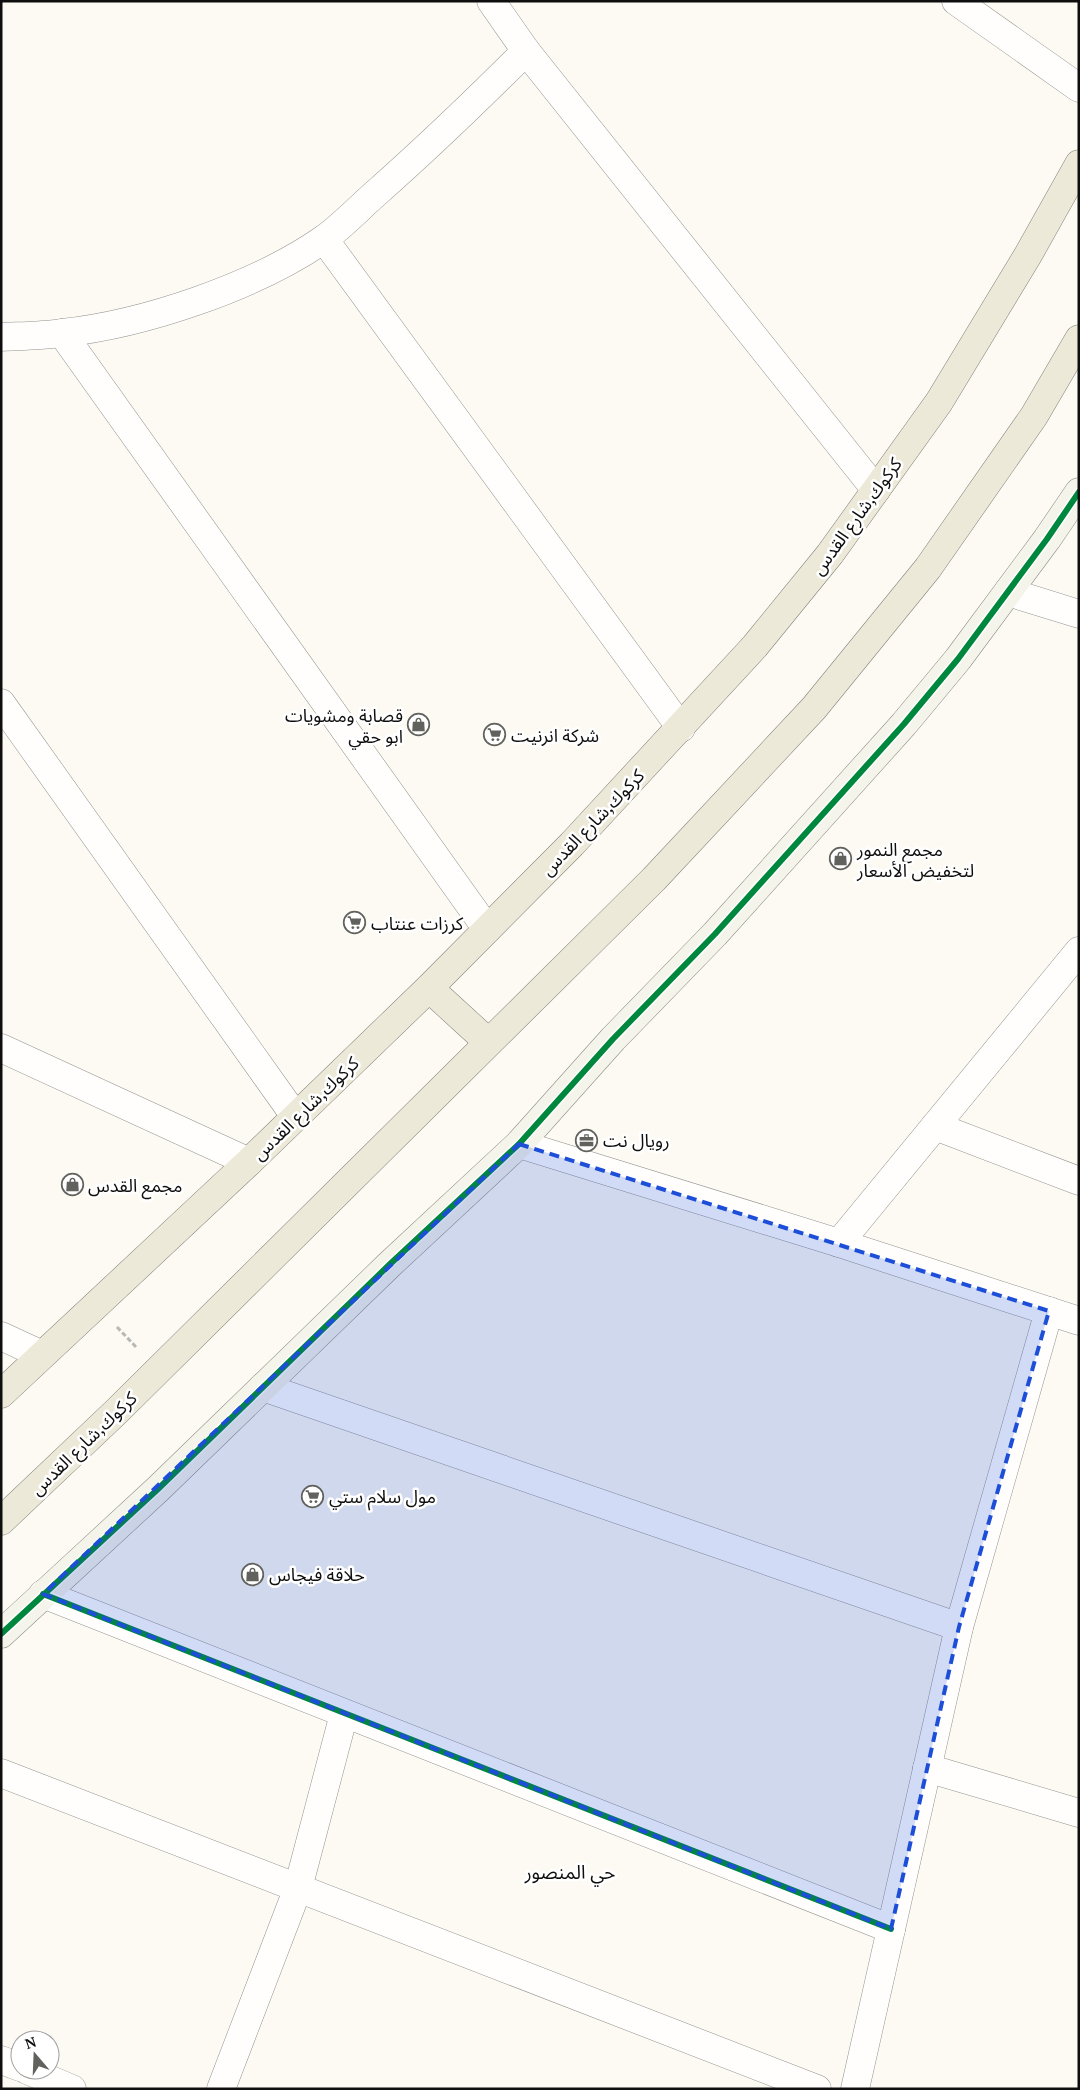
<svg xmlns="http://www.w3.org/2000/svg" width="1080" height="2090" viewBox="0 0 1080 2090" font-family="'PT Serif','Noto Sans Arabic',serif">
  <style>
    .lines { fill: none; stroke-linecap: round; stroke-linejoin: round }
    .street-casing { stroke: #959491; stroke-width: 29 }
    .secondary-casing { stroke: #8c8b87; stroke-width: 29 }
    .primary-casing { stroke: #82827e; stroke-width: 29 }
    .path { stroke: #b8b8b6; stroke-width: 3; stroke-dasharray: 5 2.5; stroke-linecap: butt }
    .street { stroke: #fffefd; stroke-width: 28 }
    .secondary { stroke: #f5f4ea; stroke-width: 28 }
    .primary { stroke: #ede9d8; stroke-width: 28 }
    .cycleway-casing { stroke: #fff; stroke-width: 9 }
    .cycleway { stroke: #00873e; stroke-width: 6 }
    .marked { fill: #1d4ed8; fill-opacity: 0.2; stroke: #1d4ed8; stroke-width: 4; stroke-dasharray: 10 6; stroke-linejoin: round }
    .labels { text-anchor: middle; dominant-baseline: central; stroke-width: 5; stroke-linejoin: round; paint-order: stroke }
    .street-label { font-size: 18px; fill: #0e0e0e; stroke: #fff }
    .poi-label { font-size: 18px; fill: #0e0e0e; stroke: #fff; text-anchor: start }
    .neighbourhood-label { font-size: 19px; fill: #0e0e0e; stroke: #fff }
  </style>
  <rect width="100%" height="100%" fill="#fcfaf2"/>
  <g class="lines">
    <defs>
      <g id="street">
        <path d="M 491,1 L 526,51 L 876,490"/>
        <path d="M 956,1 L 1079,88"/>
        <path d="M 324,239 L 681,728"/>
        <path d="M 62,333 L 487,929"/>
        <path d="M 1,337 C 21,336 42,336 62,333 C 144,324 255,287 324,239 C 342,226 358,209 375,194 C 427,148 477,100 526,51"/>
        <path d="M 1008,592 L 1079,614"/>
        <path d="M 1,703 L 295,1116"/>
        <path d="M 1,1048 L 249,1162"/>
        <path d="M 935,1126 L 1079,1181"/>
        <path d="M 519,1144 L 839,1243 L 1079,1321"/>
        <path d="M 839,1243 L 1079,951"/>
        <path d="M 1,1336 L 42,1355"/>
        <path d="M 263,1387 L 959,1627"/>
        <path d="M 43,1594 L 891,1929"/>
        <path d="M 927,1768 L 1079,1813"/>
        <path d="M 1,1773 L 817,2089"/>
        <path d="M 1,2060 L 20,2067"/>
        <path d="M 27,2070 L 72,2089"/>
        <path d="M 221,2089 L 298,1888 L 344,1714"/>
        <path d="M 855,2089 L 959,1627 L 1049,1311"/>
      </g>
      <path id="secondary" d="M 1,1634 L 158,1489 L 389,1265 L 519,1144 L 613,1039 L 715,934 L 904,724 L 958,659 L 1047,539 L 1079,492"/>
      <g id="primary">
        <path d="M 429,988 L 488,1042"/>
        <path d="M 1,1394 L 249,1162 L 429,988 L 572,844 L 755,646 L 830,554 L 939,402 L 1028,255 L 1079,164"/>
        <path d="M 1,1521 L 117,1411 L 654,879 L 814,708 L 928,568 L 1034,416 L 1079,339"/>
      </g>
    </defs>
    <use href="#street" class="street-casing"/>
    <use href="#secondary" class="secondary-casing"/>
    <use href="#primary" class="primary-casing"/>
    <path class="path" d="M 117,1327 L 137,1348"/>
    <use href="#street" class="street"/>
    <use href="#secondary" class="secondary"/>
    <use href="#primary" class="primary"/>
    <defs>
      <g id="cycleway">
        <path d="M 43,1594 L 891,1929"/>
        <path d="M 1,1634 L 158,1489 L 389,1265 L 519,1144 L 613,1039 L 715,934 L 904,724 L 958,659 L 1047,539 L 1079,492"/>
      </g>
    </defs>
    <use href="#cycleway" class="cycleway-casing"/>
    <use href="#cycleway" class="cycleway"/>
  </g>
  <path class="marked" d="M 519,1144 L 1049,1311 L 959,1627 L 891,1929 L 43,1594 Z"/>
  <defs>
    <symbol id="shop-ring" viewBox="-11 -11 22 22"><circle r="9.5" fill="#fff" stroke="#61615e" stroke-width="1.5"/><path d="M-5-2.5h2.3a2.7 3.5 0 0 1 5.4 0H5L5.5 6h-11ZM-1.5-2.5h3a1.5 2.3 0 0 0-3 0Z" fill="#61615e"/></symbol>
    <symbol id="supermarket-ring" viewBox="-11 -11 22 22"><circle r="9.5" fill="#fff" stroke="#61615e" stroke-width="1.5"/><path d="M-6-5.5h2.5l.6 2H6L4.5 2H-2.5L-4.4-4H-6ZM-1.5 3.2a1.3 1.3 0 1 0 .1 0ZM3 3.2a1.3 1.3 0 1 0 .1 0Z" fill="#61615e"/></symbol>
    <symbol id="office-ring" viewBox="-11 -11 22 22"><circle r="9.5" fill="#fff" stroke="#61615e" stroke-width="1.5"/><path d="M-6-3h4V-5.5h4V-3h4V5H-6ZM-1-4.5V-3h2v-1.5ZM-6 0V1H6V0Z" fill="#61615e"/></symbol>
  </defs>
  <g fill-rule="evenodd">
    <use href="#shop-ring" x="406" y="712" width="25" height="25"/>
    <use href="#supermarket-ring" x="482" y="722" width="25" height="25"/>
    <use href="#shop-ring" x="828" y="846" width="25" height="25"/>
    <use href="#supermarket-ring" x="342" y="910" width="25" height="25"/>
    <use href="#office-ring" x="574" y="1128" width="25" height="25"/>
    <use href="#shop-ring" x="60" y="1172" width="25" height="25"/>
    <use href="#supermarket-ring" x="300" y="1484" width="25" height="25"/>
    <use href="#shop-ring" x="240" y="1562" width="25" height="25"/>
  </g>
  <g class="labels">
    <g class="street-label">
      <text transform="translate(856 516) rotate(-54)">كركوك,شارع القدس</text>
      <text transform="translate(592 822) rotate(-46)">كركوك,شارع القدس</text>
      <text transform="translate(305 1108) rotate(-44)">كركوك,شارع القدس</text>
      <text transform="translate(83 1443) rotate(-44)">كركوك,شارع القدس</text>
    </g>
    <g class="poi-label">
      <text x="403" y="715" text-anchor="end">قصابة ومشويات<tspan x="403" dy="21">ابو حقي</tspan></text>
      <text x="511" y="735">شركة انرنيت</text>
      <text x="857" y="849">مجمع النمور<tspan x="857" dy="21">لتخفيض الأسعار</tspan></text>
      <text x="371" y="923">كرزات عنتاب</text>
      <text x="603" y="1140">رويال نت</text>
      <text x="88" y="1185">مجمع القدس</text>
      <text x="329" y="1496">مول سلام ستي</text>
      <text x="269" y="1574">حلاقة فيجاس</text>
    </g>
    <g class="neighbourhood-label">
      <text x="570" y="1871">حي المنصور</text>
    </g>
  </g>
  <rect width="1080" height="2090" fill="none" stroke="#0e0e0e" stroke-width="5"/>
  <g transform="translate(35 2055) rotate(341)"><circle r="24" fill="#ffffff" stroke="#9f9f9f"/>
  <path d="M0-4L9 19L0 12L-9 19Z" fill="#61615e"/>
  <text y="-8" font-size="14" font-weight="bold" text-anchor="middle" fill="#0e0e0e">N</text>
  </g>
</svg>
